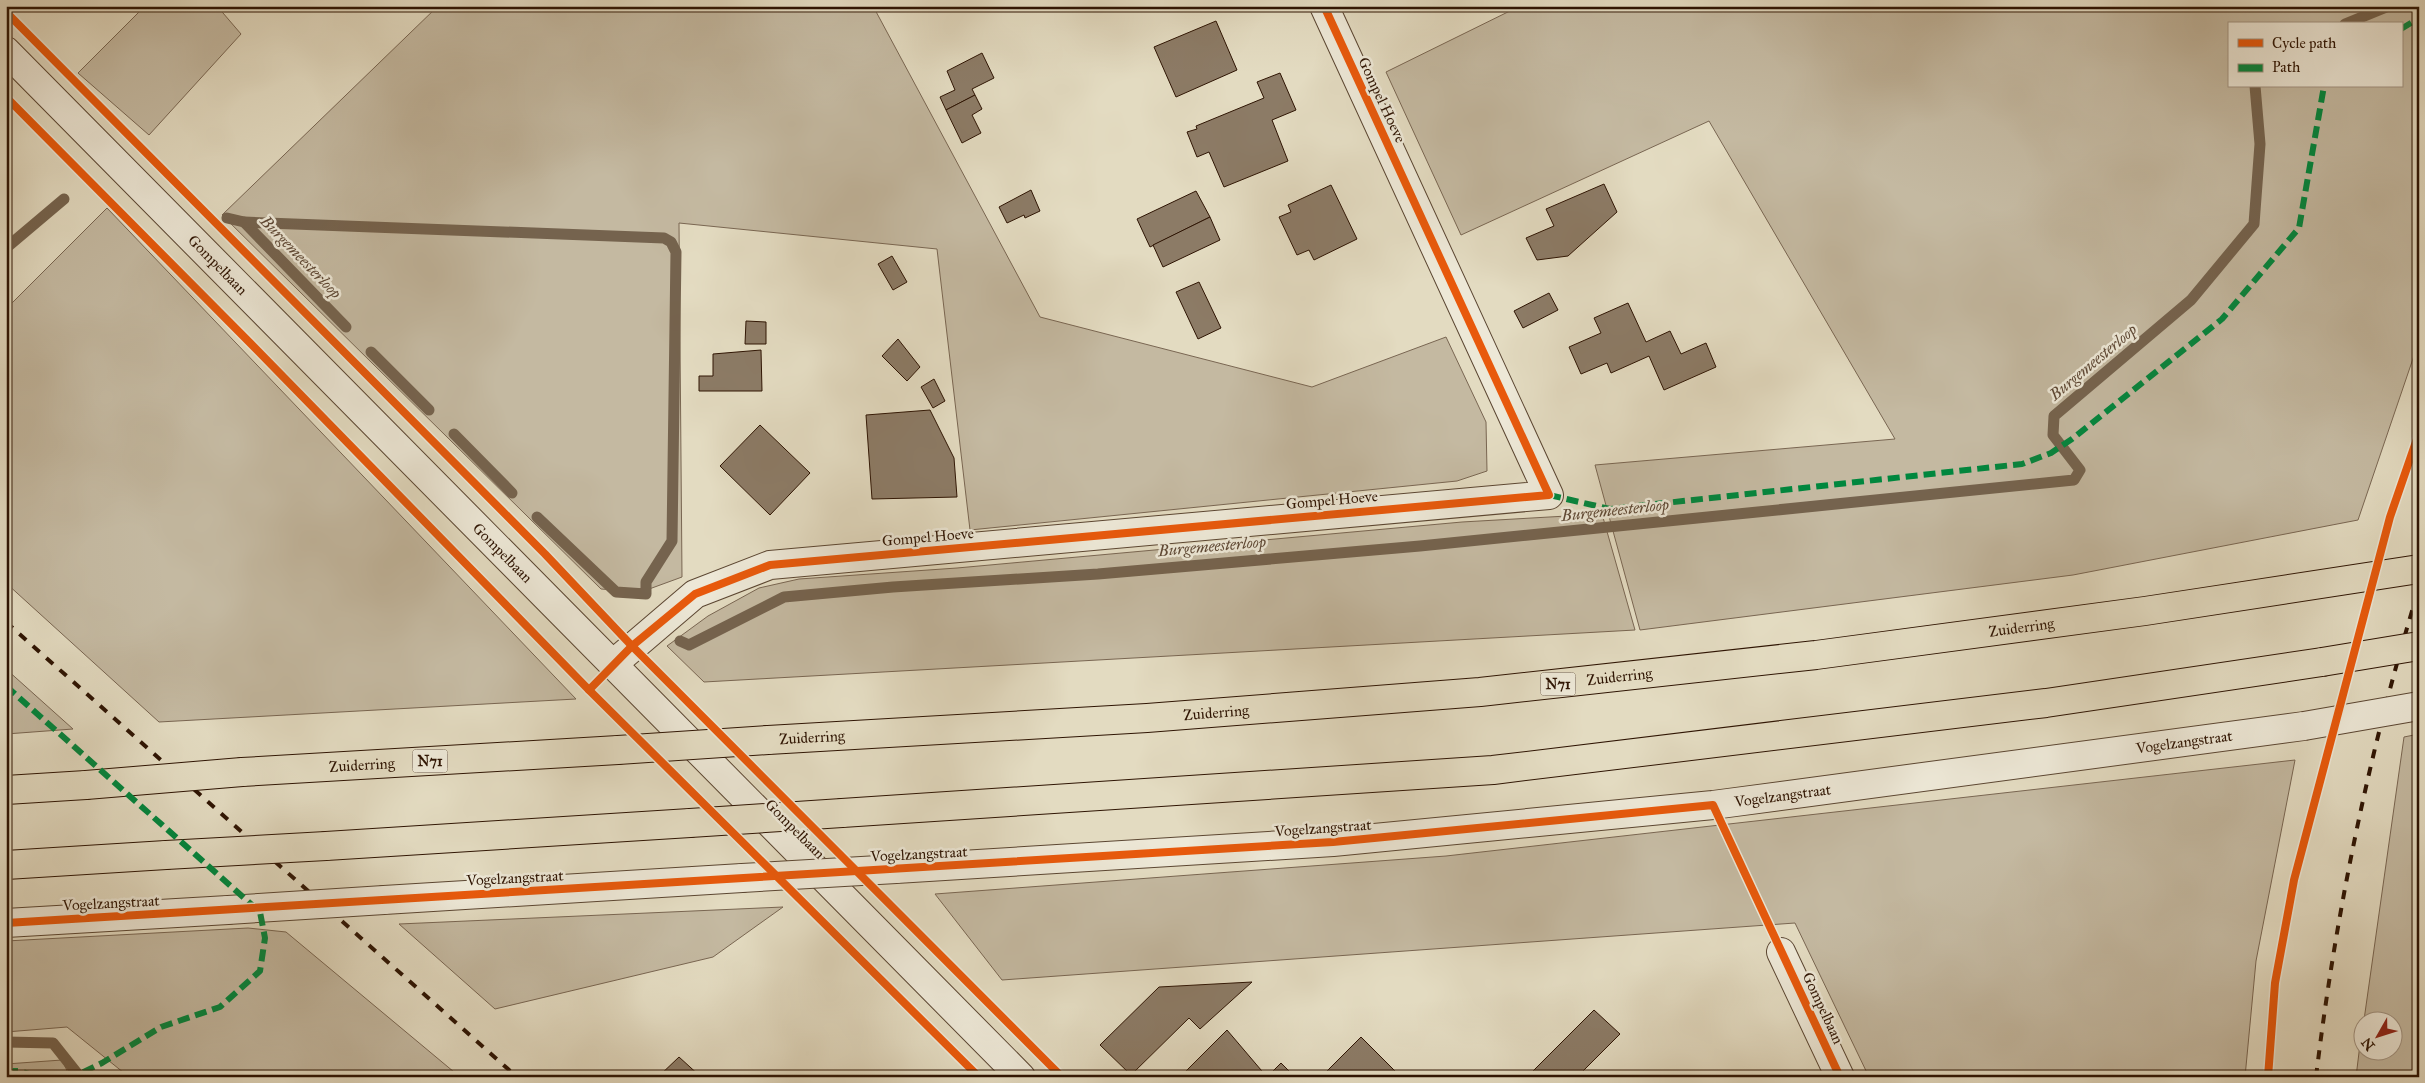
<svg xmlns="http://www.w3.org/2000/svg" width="2425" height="1083" viewBox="0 0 2425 1083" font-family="'IM FELL Great Primer',serif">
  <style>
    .green { fill: #c4b9a1; stroke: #796652; fill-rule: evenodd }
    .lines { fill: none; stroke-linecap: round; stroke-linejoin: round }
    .stream { stroke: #75634e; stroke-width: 11 }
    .building { fill: #8c7b66; stroke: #2e1403 }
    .minor-casing { stroke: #5b4632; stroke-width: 30 }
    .highway-casing { stroke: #2e1403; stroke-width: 30 }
    .minor { stroke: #ede8d7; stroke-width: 28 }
    .highway { stroke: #e3dbc1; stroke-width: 28 }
    .rail { stroke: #2e1403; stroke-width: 4; stroke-dasharray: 9 9; stroke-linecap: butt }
    .minor-bridge-casing { stroke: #5b4632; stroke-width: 30; stroke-linecap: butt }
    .highway-bridge-casing { stroke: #2e1403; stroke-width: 30; stroke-linecap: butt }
    .minor-bridge { stroke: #ede8d7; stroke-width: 28 }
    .highway-bridge { stroke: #e3dbc1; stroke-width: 28 }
    .quiet { stroke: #00873e; stroke-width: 6; stroke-dasharray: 12 6; stroke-linecap: butt }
    .cycleway-casing { stroke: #ede8d7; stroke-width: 11 }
    .cycleway { stroke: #e8590c; stroke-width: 8 }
    .labels { text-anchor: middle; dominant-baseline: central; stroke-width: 5; stroke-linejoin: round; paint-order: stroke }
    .shield { fill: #ede8d7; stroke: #675443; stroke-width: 1 }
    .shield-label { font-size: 14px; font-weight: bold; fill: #2e1403 }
    .street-label { font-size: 15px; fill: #2e1403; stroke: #ede8d7 }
    .water-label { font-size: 16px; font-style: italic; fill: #5e4835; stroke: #ede8d7 }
  </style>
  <rect width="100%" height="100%" fill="#e3dbc1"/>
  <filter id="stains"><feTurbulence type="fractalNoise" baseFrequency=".004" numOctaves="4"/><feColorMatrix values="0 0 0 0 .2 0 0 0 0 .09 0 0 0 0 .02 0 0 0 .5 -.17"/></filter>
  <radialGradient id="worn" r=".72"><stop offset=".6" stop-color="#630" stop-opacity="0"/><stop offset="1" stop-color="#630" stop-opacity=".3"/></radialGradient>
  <g class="green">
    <path d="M 145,6 L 217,6 L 241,34 L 149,135 L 78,73 Z"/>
    <path d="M 438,6 L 873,6 L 1040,317 L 1312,387 L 1446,337 L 1486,422 L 1487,471 L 1457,481 L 970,530 L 937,249 L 679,223 L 682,577 L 641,592 L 601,589 L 222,215 Z"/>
    <path d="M 1520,6 L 2419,6 L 2419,341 L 2358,520 L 2073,575 L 1640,630 L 1595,465 L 1895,439 L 1709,121 L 1461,235 L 1386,72 ZM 2229,24 L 2401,24 L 2401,86 L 2229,86 Z"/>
    <path d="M 107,208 L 576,699 L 159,722 L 6,583 L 6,309 Z"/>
    <path d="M 1602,514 L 1635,630 L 704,682 L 667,646 L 708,616 L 759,588 L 799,579 L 957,568 L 1462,522 Z"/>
    <path d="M 6,669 L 73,729 L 6,734 Z"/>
    <path d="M 2419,734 L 2419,1077 L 2356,1077 L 2362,1028 L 2362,1050 L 2392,1050 L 2392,1020 L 2364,1020 L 2404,737 Z"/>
    <path d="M 2295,760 L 2256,961 L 2245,1077 L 1869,1077 L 1795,923 L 1002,980 L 935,894 L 1446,856 Z"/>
    <path d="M 783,907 L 713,957 L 495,1009 L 399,924 Z"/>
    <path d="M 248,928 L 286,932 L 460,1077 L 129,1077 L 67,1027 L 6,1032 L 6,941 Z"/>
    <path d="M 62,1060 L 70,1077 L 6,1077 L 6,1064 Z"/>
  </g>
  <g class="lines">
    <g class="stream">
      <path d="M 2345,24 L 2389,6"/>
      <path d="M 227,218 L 244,222 L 346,327"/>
      <path d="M 244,222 L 664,238 L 671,242 L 676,252 L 672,541 L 646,582 L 646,594 L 616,592 L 537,517"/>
      <path d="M 6,248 L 64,199"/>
      <path d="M 371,352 L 429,410"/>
      <path d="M 454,434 L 512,493"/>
      <path d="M 680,641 L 689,645 L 784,597 L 893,587 L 1098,574 L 1420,546 L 2074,480 L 2080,470 L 2053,435 L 2054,416 L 2191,300 L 2254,224 L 2260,144 L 2255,86"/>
      <path d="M 6,1042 L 53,1043 L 80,1077"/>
    </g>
  </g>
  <g class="building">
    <path d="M 1216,21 L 1237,70 L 1176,97 L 1154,47 Z"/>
    <path d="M 982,53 L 994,78 L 972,89 L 975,95 L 946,110 L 940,97 L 955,90 L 947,71 Z"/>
    <path d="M 1280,73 L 1296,110 L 1272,120 L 1288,161 L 1224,187 L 1209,152 L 1197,157 L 1187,132 L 1197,129 L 1196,126 L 1264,98 L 1257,82 Z"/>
    <path d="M 975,95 L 982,109 L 972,115 L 981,133 L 962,143 L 946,110 Z"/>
    <path d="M 1604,184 L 1617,212 L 1568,256 L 1537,260 L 1526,238 L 1554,226 L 1546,209 Z"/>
    <path d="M 1331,185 L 1357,239 L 1314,260 L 1309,250 L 1297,255 L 1279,217 L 1291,212 L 1288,205 Z"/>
    <path d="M 1031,190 L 1040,211 L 1025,218 L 1024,215 L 1007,223 L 999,207 Z"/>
    <path d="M 1196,191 L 1210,217 L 1150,247 L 1137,219 Z"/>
    <path d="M 1210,217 L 1220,240 L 1163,267 L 1153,245 Z"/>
    <path d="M 892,256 L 907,282 L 893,290 L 878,264 Z"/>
    <path d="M 1199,282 L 1221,328 L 1198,339 L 1176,292 Z"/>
    <path d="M 1549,293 L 1558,310 L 1523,328 L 1514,311 Z"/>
    <path d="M 1628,303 L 1646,342 L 1670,331 L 1681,354 L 1706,343 L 1716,367 L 1664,390 L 1649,356 L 1611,373 L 1607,363 L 1581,374 L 1569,347 L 1601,333 L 1594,318 Z"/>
    <path d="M 746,321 L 766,322 L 766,344 L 745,344 Z"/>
    <path d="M 898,339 L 920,367 L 907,381 L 882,356 Z"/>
    <path d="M 761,350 L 762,391 L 699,391 L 699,376 L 713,376 L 713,354 Z"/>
    <path d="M 934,379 L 945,401 L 933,408 L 921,387 Z"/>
    <path d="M 930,410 L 954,458 L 957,497 L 872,499 L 866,415 Z"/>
    <path d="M 760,425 L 810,473 L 770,515 L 720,466 Z"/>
    <path d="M 1252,982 L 1200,1029 L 1189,1018 L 1131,1075 L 1100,1045 L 1159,987 Z"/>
    <path d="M 1594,1010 L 1620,1034 L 1577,1077 L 1538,1077 L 1532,1072 Z"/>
    <path d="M 1227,1030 L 1267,1077 L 1281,1063 L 1295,1077 L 1180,1077 Z"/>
    <path d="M 1361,1037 L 1401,1077 L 1321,1077 Z"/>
    <path d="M 679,1057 L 701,1077 L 658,1077 Z"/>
  </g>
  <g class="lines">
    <defs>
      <g id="minor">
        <path id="s1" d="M 6,51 L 1021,1077"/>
        <path d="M 613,664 L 695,594 L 770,565 L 1549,495 L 1324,6"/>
        <path id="s2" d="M 896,869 L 1333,842 L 1713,805 L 2304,726"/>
        <path d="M 384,900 L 742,878"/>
        <path d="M 6,923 L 228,910"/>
        <path d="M 1781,952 L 1840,1077"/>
      </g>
      <g id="highway">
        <path id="s3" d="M 768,740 L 1147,718 L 1480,692 L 1816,655 L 2145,611 L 2419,569"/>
        <path id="s4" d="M 242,772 L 618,750"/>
        <path d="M 6,790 L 86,785"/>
        <path d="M 842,813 L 1493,770 L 2046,703 L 2322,662"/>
        <path d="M 326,846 L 690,823"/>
        <path d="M 6,865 L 166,855"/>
      </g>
    </defs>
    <use href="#minor" class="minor-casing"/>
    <use href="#highway" class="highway-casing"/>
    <use href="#minor" class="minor"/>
    <use href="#highway" class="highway"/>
    <g class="rail">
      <path d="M 6,622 L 517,1077"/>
      <path d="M 2316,1077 C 2336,911 2370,747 2419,588"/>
    </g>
    <defs>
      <g id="minor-bridge">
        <path d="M 2304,726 L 2419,706"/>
        <path d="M 742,878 L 896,869"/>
        <path d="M 228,910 L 384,900"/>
      </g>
      <g id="highway-bridge">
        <path d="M 2322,662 L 2419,646"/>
        <path d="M 618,750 L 768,740"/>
        <path d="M 86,785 L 242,772"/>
        <path d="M 690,823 L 842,813"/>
        <path d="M 166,855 L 326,846"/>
      </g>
    </defs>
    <use href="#minor-bridge" class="minor-bridge-casing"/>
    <use href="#highway-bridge" class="highway-bridge-casing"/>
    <use href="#minor-bridge" class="minor-bridge"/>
    <use href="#highway-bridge" class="highway-bridge"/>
    <g class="quiet">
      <path d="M 2401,29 L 2419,18"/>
      <path d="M 1549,495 L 1610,509 L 2022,464 L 2051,453 L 2072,439 L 2222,319 L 2299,228 L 2324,86"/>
      <path d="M 6,686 L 260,912 L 265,938 L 260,971 L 220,1007 L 161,1027 L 102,1063 L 73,1077"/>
      <path d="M 6,1071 L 19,1071 L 39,1077"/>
    </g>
    <defs>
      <g id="cycleway">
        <path d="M 6,12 L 545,554 L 632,646 L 1062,1077"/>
        <path d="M 6,97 L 258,351 L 589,690 L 979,1077"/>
        <path d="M 589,690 L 632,646 L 695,594 L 770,565 L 1549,495 L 1324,6"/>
        <path d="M 6,923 L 1333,842 L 1713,805 L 1840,1077"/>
        <path d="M 2268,1077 L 2275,983 L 2294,880 L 2390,517 L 2419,433"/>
      </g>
    </defs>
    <use href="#cycleway" class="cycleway-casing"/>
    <use href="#cycleway" class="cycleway"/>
  </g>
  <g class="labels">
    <g class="shield">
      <rect x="1540.5" y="672.5" width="35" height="23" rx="4"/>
      <rect x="412.5" y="749.5" width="35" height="23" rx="4"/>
    </g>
    <g class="shield-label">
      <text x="1558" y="684">N71</text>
      <text x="430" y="761">N71</text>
    </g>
    <g class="street-label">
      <text transform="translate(1382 100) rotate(65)">Gompel Hoeve</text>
      <text stroke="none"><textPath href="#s1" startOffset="301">Gompelbaan</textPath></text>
      <text transform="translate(1332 500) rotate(-5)">Gompel Hoeve</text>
      <text transform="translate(928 537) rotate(-5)">Gompel Hoeve</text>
      <text stroke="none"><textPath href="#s1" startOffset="706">Gompelbaan</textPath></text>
      <text stroke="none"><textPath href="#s3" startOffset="1259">Zuiderring</textPath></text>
      <text stroke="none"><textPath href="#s3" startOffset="854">Zuiderring</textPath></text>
      <text stroke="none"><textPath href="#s3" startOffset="449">Zuiderring</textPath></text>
      <text stroke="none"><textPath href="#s3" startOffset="44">Zuiderring</textPath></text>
      <text stroke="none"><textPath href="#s2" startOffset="1295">Vogelzangstraat</textPath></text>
      <text stroke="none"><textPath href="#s4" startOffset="120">Zuiderring</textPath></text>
      <text stroke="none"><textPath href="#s2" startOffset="890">Vogelzangstraat</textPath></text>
      <text transform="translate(1323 828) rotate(-4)">Vogelzangstraat</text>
      <text transform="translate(795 829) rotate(45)">Gompelbaan</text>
      <text transform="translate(919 854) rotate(-3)">Vogelzangstraat</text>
      <text transform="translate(515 878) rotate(-3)">Vogelzangstraat</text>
      <text transform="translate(111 903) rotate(-3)">Vogelzangstraat</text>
      <text transform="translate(1823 1008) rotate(65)">Gompelbaan</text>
    </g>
    <g class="water-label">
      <text transform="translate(301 257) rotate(46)">Burgemeesterloop</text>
      <text transform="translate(2093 362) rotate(-40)">Burgemeesterloop</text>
      <text transform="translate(1615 510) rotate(-6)">Burgemeesterloop</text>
      <text transform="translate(1212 546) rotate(-5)">Burgemeesterloop</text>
    </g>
  </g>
  <rect width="2425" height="1083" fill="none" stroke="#e3dbc1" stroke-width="25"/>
  <rect x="8" y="8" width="2410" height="1068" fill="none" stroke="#2e1403" stroke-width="2.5"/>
  <rect x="12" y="12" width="2400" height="1058" fill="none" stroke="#2e1403"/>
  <rect x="2228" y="22" width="175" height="65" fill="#ede8d7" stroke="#a19382"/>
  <rect x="2238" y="39" width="25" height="8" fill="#e8590c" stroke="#a19382"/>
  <text x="2272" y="48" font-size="15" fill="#2e1403">Cycle path</text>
  <rect x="2238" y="64" width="25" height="8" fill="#00873e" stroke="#a19382"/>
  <text x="2272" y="72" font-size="15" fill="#2e1403">Path</text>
  <g transform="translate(2378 1036) rotate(231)"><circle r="24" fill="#ede8d7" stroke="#a19382"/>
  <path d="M0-4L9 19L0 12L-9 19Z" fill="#8f2418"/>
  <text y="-8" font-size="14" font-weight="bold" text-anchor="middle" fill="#2e1403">N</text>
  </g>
  <rect width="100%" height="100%" filter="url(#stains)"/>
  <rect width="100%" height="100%" fill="url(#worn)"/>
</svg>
